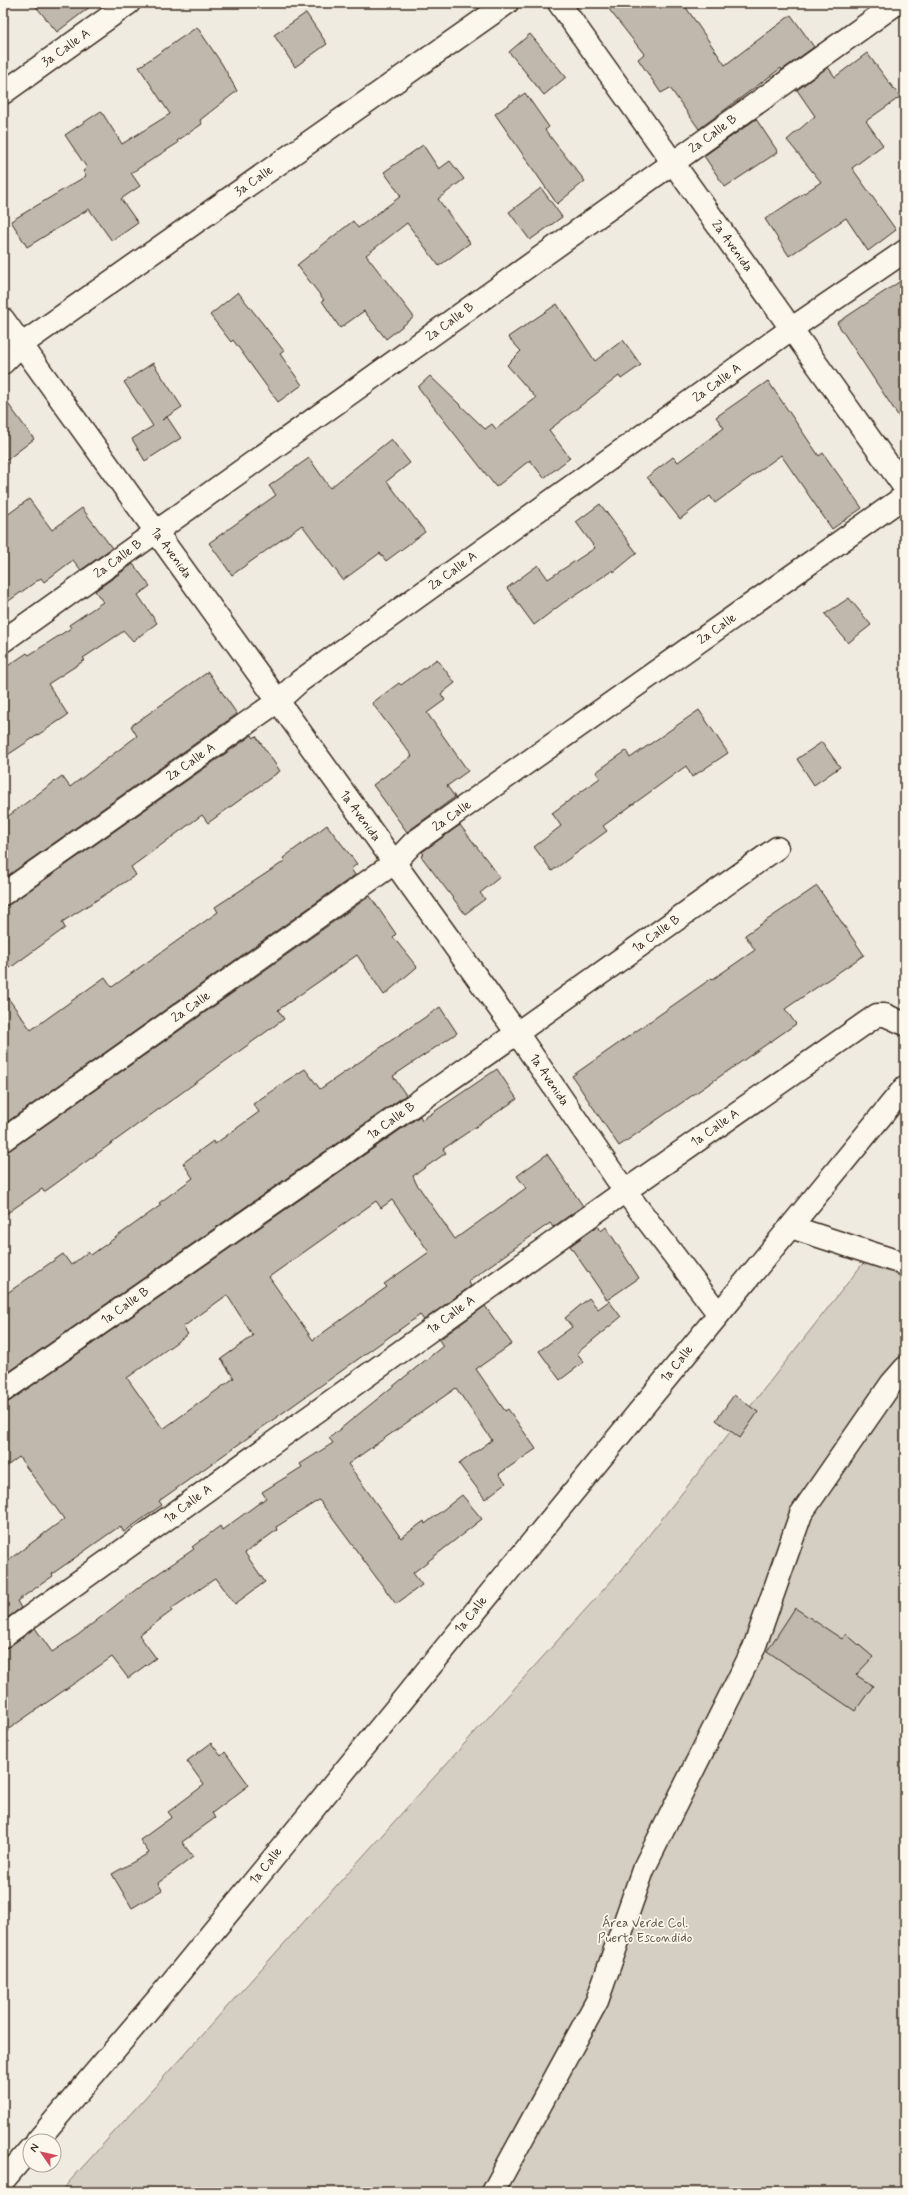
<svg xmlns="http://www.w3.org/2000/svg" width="908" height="2195" viewBox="0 0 908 2195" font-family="Mynerve,sans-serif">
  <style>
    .green { fill: #d5cec3; stroke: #887c70 }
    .building { fill: #c0b8ad; stroke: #3b2a1e; fill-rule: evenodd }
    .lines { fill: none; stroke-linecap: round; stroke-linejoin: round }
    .minor-casing { stroke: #3b2a1e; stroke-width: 25 }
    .minor { stroke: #fbf7ec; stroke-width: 22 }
    .labels { text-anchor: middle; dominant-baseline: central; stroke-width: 3.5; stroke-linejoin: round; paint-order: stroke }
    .street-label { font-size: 13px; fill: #3b2a1e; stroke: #fbf7ec }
    .park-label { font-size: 13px; fill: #625347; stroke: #fbf7ec }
  </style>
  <rect width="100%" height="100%" fill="#f0ebe0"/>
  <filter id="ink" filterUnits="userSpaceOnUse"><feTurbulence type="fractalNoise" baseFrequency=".025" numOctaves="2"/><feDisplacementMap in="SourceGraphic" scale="8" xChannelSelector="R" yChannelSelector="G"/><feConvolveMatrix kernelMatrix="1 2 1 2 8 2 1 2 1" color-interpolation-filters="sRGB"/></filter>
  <g filter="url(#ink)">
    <path class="green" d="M 868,1257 L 905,1280 L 905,2192 L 60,2192 L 623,1568 Z"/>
    <g class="building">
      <path d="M 33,3 L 95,3 L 57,32 Z"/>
      <path d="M 604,3 L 683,3 L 725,65 L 791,15 L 814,47 L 782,70 L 781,68 L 699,129 L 670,88 L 661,93 L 638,59 L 644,54 Z"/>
      <path d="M 306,13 L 327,44 L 295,67 L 274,35 Z"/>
      <path d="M 197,27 L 222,64 L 237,91 L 200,120 L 202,124 L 177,141 L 178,143 L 131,173 L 140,186 L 121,199 L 138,223 L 112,241 L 89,209 L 27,247 L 11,221 L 86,176 L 83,171 L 87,168 L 65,135 L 101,111 L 122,144 L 170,114 L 139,67 Z"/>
      <path d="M 530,34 L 566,77 L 544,95 L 509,52 Z"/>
      <path d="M 867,53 L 900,97 L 866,121 L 883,145 L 852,168 L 896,230 L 868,251 L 846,218 L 789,256 L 765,219 L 821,182 L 787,140 L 815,116 L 797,90 L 828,67 L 835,77 Z"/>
      <path d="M 525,93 L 549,127 L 545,130 L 585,181 L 557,204 L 495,114 Z"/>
      <path d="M 756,119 L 778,152 L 725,187 L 704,156 Z"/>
      <path d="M 423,145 L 439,169 L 450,161 L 464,179 L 438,199 L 470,243 L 439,266 L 407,223 L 366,255 L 414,317 L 386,339 L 364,311 L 340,328 L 322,301 L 324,300 L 297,265 L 353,221 L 358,228 L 401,196 L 384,172 Z"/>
      <path d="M 541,188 L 562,217 L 530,240 L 509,212 Z"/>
      <path d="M 905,278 L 905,426 L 837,323 Z"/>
      <path d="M 238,292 L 284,351 L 280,354 L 302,385 L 278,402 L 233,340 L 231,342 L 210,315 Z"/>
      <path d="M 557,304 L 595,361 L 623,340 L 641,365 L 621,379 L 619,376 L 549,430 L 570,458 L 544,478 L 530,460 L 496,487 L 418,387 L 430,376 L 485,429 L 492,424 L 496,429 L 536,398 L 507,365 L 521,351 L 508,337 Z"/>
      <path d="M 153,363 L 182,407 L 162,420 L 167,417 L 181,438 L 145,461 L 132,439 L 153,426 L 124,382 Z"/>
      <path d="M 768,381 L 819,456 L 823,453 L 862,508 L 832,529 L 781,455 L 715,503 L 710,496 L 680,519 L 647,477 L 673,457 L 678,462 L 724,428 L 716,417 Z"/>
      <path d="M 3,397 L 34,439 L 3,463 Z"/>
      <path d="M 391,439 L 410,463 L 387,481 L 425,532 L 386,561 L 380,553 L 343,580 L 302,525 L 232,575 L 209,543 L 276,495 L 269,486 L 309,458 L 330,488 Z"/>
      <path d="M 29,499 L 52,530 L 82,508 L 112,548 L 81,570 L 73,560 L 44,582 L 41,578 L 3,605 L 3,518 Z"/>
      <path d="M 600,504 L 637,553 L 614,572 L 613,570 L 563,603 L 534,625 L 507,588 L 538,565 L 548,579 L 595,548 L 576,522 Z"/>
      <path d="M 133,564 L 150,586 L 138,595 L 157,623 L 133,641 L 124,631 L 83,658 L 85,660 L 48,684 L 68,715 L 3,758 L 3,669 L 27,653 L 29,655 L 71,628 L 69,625 L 103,602 L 95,591 Z"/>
      <path d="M 849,598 L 871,625 L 848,643 L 825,614 Z"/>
      <path d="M 437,659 L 455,683 L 441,694 L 445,700 L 427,713 L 468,771 L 447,786 L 455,797 L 407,832 L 373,785 L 412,756 L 372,703 L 399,683 L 401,685 Z"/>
      <path d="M 208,672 L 237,714 L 3,879 L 3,820 L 62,776 L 70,787 L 137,736 L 131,726 Z"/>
      <path d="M 699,710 L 728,753 L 692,777 L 686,766 L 603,826 L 607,831 L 552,871 L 534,847 L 561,826 L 552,813 L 600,778 L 596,772 L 626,751 L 630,758 Z"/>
      <path d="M 252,735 L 254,738 L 256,736 L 280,771 L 208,823 L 202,815 L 131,867 L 136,875 L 62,922 L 65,928 L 3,973 L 3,906 L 10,904 Z"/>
      <path d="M 822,742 L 840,767 L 814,785 L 797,759 Z"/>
      <path d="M 327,825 L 357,864 L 351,869 L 355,875 L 3,1125 L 3,991 L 31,1030 L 105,977 L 112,987 L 218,912 L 215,907 L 285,861 L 283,858 Z"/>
      <path d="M 460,825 L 500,877 L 480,893 L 485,899 L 465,914 L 421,856 L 424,854 L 422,852 Z"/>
      <path d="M 817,886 L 864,955 L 785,1009 L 796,1024 L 619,1146 L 572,1076 L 712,978 L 713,979 L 755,950 L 745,935 Z"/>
      <path d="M 370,896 L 396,934 L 393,937 L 417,967 L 384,995 L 357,955 L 278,1010 L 284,1019 L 44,1192 L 42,1189 L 3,1216 L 3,1152 L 10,1150 Z"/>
      <path d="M 440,1007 L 457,1033 L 393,1076 L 406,1095 L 3,1376 L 3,1296 L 63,1254 L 71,1265 L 88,1252 L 91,1255 L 161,1205 L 159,1203 L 193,1178 L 183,1163 L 213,1141 L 215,1144 L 259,1112 L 253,1104 L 286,1081 L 305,1069 L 320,1089 Z"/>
      <path d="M 497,1069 L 517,1099 L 443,1149 L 446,1153 L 413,1176 L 416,1183 L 455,1239 L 526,1188 L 517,1176 L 547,1154 L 583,1206 L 553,1227 L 550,1223 L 468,1281 L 471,1286 L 424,1320 L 420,1315 L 159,1501 L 162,1505 L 124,1532 L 120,1526 L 52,1574 L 53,1576 L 17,1601 L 21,1608 L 3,1621 L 3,1564 L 64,1519 L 19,1457 L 3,1469 L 3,1403 L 10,1401 L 420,1116 L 422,1120 ZM 392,1200 L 429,1252 L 384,1284 L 387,1287 L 313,1340 L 269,1277 L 376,1201 L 381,1208 ZM 227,1295 L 253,1336 L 221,1359 L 234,1378 L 163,1429 L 127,1378 L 188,1334 L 183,1327 Z"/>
      <path d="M 598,1226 L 601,1231 L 606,1227 L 639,1278 L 607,1300 L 570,1246 Z"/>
      <path d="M 589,1298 L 598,1309 L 609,1301 L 621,1317 L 577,1353 L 584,1362 L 560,1380 L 539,1351 L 572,1327 L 565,1318 Z"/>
      <path d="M 485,1306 L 512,1344 L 476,1369 L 505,1411 L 508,1409 L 536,1449 L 499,1474 L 506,1483 L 485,1499 L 459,1464 L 492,1440 L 456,1388 L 348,1464 L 401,1538 L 424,1521 L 425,1524 L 462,1495 L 482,1519 L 413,1573 L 422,1585 L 396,1604 L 319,1500 L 276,1527 L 277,1530 L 245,1553 L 265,1582 L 235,1604 L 216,1578 L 171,1609 L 172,1611 L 139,1635 L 156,1658 L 128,1678 L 112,1657 L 3,1733 L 3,1648 L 10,1646 L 35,1628 L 52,1652 L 78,1635 L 143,1584 L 194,1549 L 192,1547 L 220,1526 L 222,1530 L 266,1498 L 262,1492 L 302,1467 L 300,1464 L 333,1443 L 329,1438 L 443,1346 L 439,1340 Z"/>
      <path d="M 734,1395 L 758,1412 L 740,1438 L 716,1420 Z"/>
      <path d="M 795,1608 L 842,1639 L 846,1634 L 873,1657 L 856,1675 L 873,1686 L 855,1711 L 767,1651 Z"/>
      <path d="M 211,1743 L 221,1756 L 225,1752 L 249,1785 L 212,1813 L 215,1818 L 182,1842 L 193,1857 L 158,1883 L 162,1890 L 132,1908 L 112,1874 L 149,1853 L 140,1840 L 172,1817 L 168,1812 L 204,1785 L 187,1761 Z"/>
    </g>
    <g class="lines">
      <defs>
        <g id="minor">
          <path d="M 559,3 L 905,488"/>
          <path d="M 3,93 L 129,3"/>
          <path d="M 3,319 L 517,1033 L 625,1191 L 718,1313"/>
          <path d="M 3,363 L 21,345 L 507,3"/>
          <path d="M 3,641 L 897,3"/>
          <path d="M 3,894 L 278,701 L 300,681 L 791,329 L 905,251"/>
          <path d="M 3,1140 L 394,863 L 413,843 L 905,496"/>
          <path d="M 791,1227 L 905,1264"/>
          <path d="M 3,1391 L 517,1033 L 777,848"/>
          <path d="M 3,1636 L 625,1191 L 877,1015 L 885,1015 L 905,1024"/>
          <path d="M 37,2141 L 161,1995 L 905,1087"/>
          <path d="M 3,2181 L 30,2149"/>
          <path d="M 493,2192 L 597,2001 L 643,1870 L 754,1648 L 801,1514 L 891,1384 L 905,1368"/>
        </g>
      </defs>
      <use href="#minor" class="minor-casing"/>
      <use href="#minor" class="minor"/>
    </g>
  </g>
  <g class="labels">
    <g class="street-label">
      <text transform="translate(66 48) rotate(-35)">3a Calle A</text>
      <text transform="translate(713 134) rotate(-36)">2a Calle B</text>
      <text transform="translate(254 181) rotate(-35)">3a Calle</text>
      <text transform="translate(732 246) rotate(54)">2a Avenida</text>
      <text transform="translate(450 322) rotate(-36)">2a Calle B</text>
      <text transform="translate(717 383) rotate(-36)">2a Calle A</text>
      <text transform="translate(171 553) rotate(54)">1a Avenida</text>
      <text transform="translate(118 559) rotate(-36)">2a Calle B</text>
      <text transform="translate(453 571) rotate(-36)">2a Calle A</text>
      <text transform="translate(717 629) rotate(-35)">2a Calle</text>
      <text transform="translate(191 762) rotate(-35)">2a Calle A</text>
      <text transform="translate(360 816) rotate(54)">1a Avenida</text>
      <text transform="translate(452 816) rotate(-35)">2a Calle</text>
      <text transform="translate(656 934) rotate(-35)">1a Calle B</text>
      <text transform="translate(191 1007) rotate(-35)">2a Calle</text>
      <text transform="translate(549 1080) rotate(56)">1a Avenida</text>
      <text transform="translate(391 1121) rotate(-35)">1a Calle B</text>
      <text transform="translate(715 1128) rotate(-35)">1a Calle A</text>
      <text transform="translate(125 1306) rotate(-35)">1a Calle B</text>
      <text transform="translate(451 1315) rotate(-36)">1a Calle A</text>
      <text transform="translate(677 1364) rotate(-51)">1a Calle</text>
      <text transform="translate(188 1504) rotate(-36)">1a Calle A</text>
      <text transform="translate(471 1615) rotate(-51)">1a Calle</text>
      <text transform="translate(266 1866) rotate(-51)">1a Calle</text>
    </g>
    <g class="park-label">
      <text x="645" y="1923">Área Verde Col.<tspan x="645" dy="15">Puerto Escondido</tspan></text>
    </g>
  </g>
  <rect width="908" height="2195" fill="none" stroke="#fbf7ec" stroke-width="16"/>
  <rect x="8" y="8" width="892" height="2179" fill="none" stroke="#3b2a1e" stroke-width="1.5" filter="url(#ink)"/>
  <g transform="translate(42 2153) rotate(304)"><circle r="19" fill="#fbf7ec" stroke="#aea59a"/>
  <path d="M0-3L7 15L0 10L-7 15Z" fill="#d1495b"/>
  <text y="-6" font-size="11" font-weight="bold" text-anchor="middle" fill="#3b2a1e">N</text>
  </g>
</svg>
